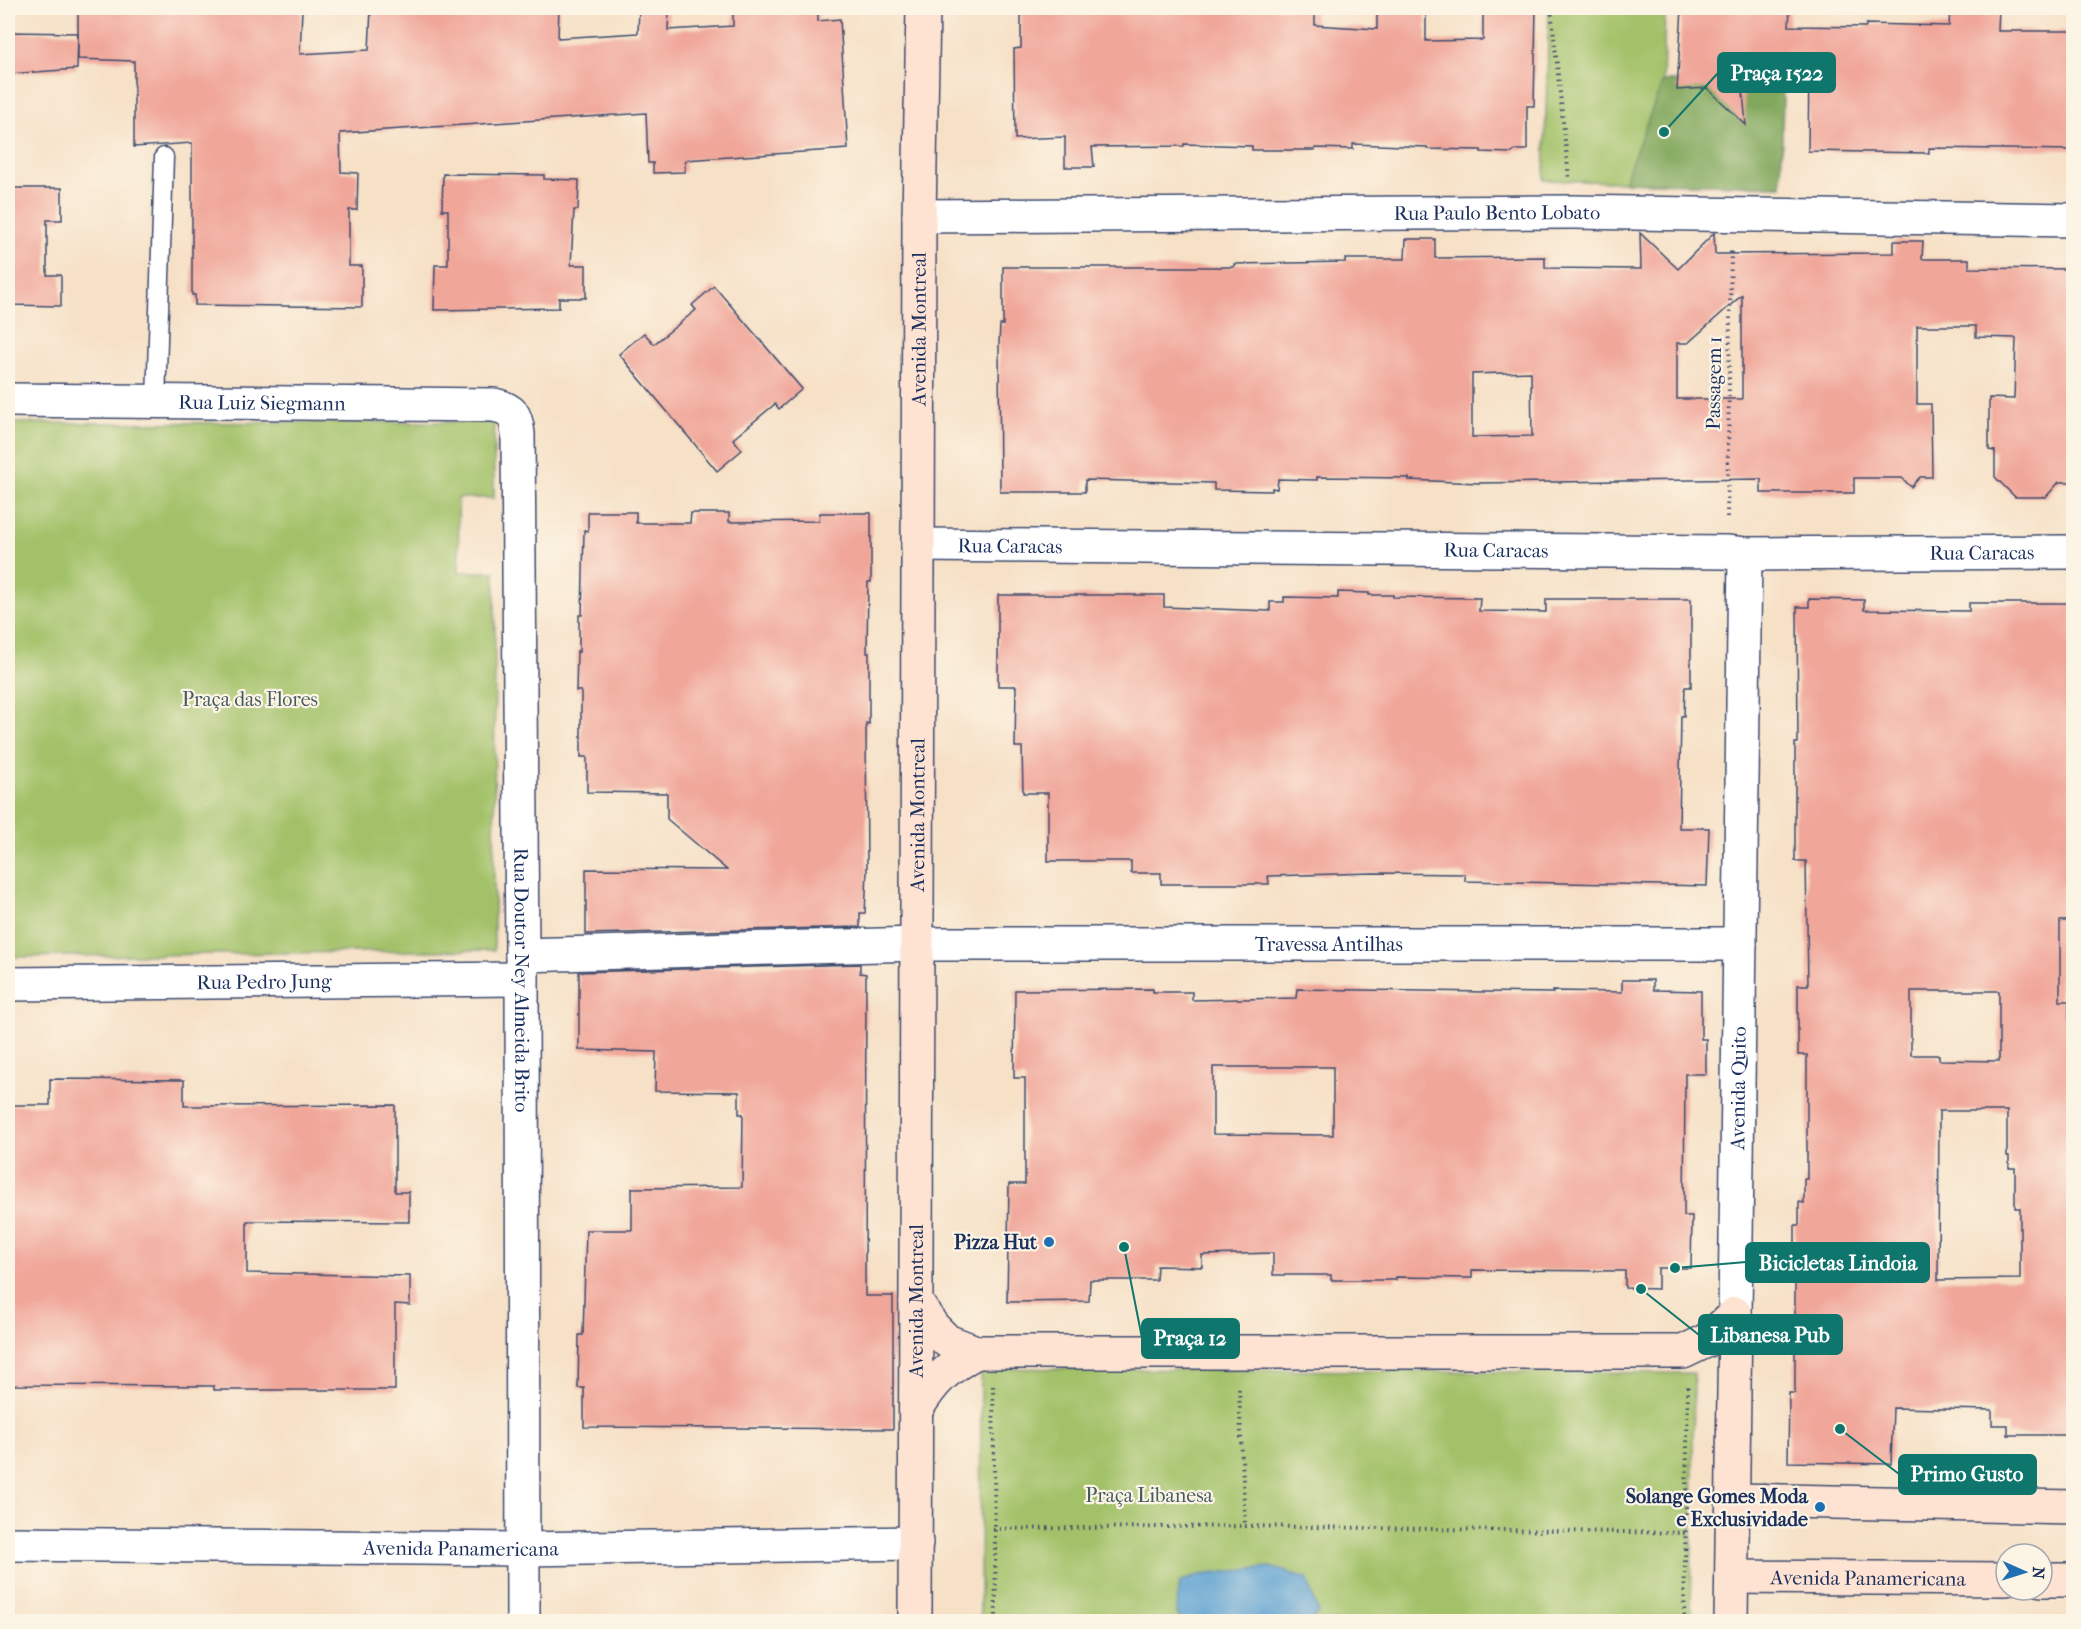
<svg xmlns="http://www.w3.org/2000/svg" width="2081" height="1629" viewBox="0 0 2081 1629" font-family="'IM FELL French Canon',serif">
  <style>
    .green { fill: #a2c168; stroke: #5e7863; stroke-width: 1.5 }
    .forest { fill: #81a75c; stroke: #4e6b5d; stroke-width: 1.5 }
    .water { fill: #5ca0d1; stroke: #3c6898; stroke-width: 1.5 }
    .building { fill: #f0a699; fill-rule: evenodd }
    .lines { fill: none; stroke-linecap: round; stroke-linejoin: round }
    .lane-casing { stroke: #3c4a6e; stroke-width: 21 }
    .street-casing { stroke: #3c4a6e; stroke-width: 36 }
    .secondary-casing { stroke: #3c4a6e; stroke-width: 36 }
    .path { stroke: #3c4a6e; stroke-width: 4; stroke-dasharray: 1.5 4.5; stroke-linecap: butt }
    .lane { stroke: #fff; stroke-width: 18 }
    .street { stroke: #fff; stroke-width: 33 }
    .secondary { stroke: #fee3d2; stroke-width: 33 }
    .poi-dot { fill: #1f6fb2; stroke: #fcf5e5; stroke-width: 2 }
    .labels { text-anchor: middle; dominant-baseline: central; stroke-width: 4.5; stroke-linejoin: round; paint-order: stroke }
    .street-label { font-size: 20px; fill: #1b2f5e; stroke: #fcf5e5 }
    .park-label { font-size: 20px; fill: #445b61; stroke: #fcf5e5 }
    .poi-label { font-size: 20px; font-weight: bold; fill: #1b2f5e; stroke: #fcf5e5; text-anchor: end }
    .leader { fill: none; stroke: #0f766e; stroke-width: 2 }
    .callout-dot { fill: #0f766e; stroke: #fcf5e5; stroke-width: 2 }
    .callout { fill: #0f766e; stroke: #0f766e; stroke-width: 2 }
    .callout-label { font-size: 21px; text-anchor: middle; font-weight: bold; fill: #fff }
  </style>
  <rect width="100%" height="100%" fill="#fcf5e5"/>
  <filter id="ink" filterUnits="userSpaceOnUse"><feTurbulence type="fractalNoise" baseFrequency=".0167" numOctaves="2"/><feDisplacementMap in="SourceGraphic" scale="12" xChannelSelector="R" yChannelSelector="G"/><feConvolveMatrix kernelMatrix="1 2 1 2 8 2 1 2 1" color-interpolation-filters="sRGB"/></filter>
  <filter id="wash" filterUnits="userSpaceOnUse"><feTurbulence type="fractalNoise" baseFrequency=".008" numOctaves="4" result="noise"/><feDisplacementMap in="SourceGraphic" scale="24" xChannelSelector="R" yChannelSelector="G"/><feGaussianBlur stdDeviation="1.35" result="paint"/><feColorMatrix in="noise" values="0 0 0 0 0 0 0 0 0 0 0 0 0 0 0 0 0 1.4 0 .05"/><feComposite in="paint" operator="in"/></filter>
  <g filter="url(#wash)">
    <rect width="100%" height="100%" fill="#f6e0c6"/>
    <g class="green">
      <path d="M 1549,8 L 1665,8 L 1663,81 L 1783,84 L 1781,186 L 1544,180 Z"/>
      <path d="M 494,422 L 494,498 L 458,498 L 459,572 L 495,572 L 494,950 L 8,957 L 8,423 Z"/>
      <path d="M 981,1368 L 1694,1373 L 1691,1621 L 980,1622 Z"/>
    </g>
    <path class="forest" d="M 1663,81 L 1783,84 L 1781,186 L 1624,182 Z"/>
    <path class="water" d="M 1270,1567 L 1307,1578 L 1318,1613 L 1310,1621 L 1182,1621 L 1176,1614 L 1180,1582 L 1200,1575 Z"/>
    <g id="blocks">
      <g class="building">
        <path d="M 78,8 L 299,8 L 299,10 L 302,10 L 300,54 L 369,50 L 371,9 L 559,8 L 558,38 L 638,33 L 639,8 L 669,8 L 668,30 L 733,26 L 733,8 L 818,8 L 818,21 L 840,19 L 848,149 L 685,160 L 685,172 L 653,173 L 653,163 L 648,163 L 646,113 L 340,133 L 341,172 L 358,173 L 357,210 L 349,210 L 349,266 L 362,266 L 362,307 L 195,305 L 195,295 L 192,295 L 192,143 L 134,147 L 134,61 L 78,59 Z"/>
        <path d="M 1021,8 L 1315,8 L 1315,25 L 1377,29 L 1377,8 L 1426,8 L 1426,41 L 1483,40 L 1483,8 L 1536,8 L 1534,106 L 1527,106 L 1527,150 L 1515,150 L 1512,153 L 1481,152 L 1481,150 L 1427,149 L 1427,147 L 1353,144 L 1353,149 L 1315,148 L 1315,150 L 1252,150 L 1252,146 L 1184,144 L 1184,146 L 1092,147 L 1094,167 L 1065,167 L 1065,137 L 1015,139 L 1014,49 L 1021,48 Z"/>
        <path d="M 1682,8 L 1790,8 L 1789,26 L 1866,27 L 1866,24 L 1949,26 L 1950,8 L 1999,8 L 1998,31 L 2073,31 L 2073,150 L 1929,148 L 1929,153 L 1808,151 L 1809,66 L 1740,60 L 1746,125 L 1707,88 L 1677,90 Z"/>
        <path d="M 8,32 L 78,33 L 77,69 L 8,74 Z"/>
        <path d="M 443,174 L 544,175 L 544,179 L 579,180 L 578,210 L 574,210 L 571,265 L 586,265 L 586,298 L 559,298 L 559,308 L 434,310 L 435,265 L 448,265 L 448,210 L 442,210 Z"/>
        <path d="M 8,188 L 62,188 L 62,220 L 47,220 L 47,275 L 61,275 L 61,306 L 8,305 Z"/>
        <path d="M 1640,233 L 1678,269 L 1714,233 L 1715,254 L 1894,253 L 1894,241 L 1923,241 L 1922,259 L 1969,259 L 1969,268 L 2073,269 L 2073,482 L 2059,482 L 2046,497 L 2015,497 L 1995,477 L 1995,451 L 1989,450 L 1989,398 L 2014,399 L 2016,338 L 1976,337 L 1976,326 L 1917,326 L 1917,404 L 1931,404 L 1932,477 L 1920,477 L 1911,487 L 1902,478 L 1854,478 L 1854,493 L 1761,493 L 1761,479 L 1479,483 L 1409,480 L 1409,478 L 1317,477 L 1317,480 L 1278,479 L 1277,489 L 1272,488 L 1272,491 L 1214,490 L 1214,483 L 1085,480 L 1085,492 L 1000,492 L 999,344 L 1000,325 L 1003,325 L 1003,267 L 1234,267 L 1234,264 L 1345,262 L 1345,259 L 1405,259 L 1406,239 L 1435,239 L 1435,258 L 1545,257 L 1545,268 L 1641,269 ZM 1742,295 L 1742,399 L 1677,399 L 1677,343 L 1688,343 ZM 1531,372 L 1532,436 L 1472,437 L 1472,374 Z"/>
        <path d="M 714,286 L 802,389 L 779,409 L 775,404 L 733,439 L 742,450 L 717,471 L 619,354 L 644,333 L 654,344 L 696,310 L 692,305 Z"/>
        <path d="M 588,512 L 636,512 L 636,523 L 690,523 L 691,513 L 729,513 L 729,522 L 819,521 L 820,513 L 871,513 L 871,582 L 868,582 L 867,653 L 869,653 L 869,724 L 866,723 L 867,872 L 865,913 L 860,913 L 860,927 L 586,934 L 586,869 L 727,870 L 667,819 L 667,793 L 587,792 L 587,757 L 581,757 L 581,691 L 576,691 L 577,651 L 579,652 L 579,615 L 582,615 L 584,530 L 588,531 Z"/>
        <path d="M 1338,592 L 1369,593 L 1369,595 L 1393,595 L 1393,597 L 1480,598 L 1479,611 L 1546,612 L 1546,599 L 1691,599 L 1691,687 L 1685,687 L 1684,716 L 1681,716 L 1679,828 L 1709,828 L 1707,886 L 1465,881 L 1465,874 L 1372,873 L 1268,876 L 1269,884 L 1161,884 L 1161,873 L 1131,873 L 1131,861 L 1048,861 L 1048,793 L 1023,793 L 1022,747 L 1015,747 L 1016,686 L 998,686 L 998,595 L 1164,595 L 1164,607 L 1270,611 L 1270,602 L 1284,602 L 1284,597 L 1338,598 Z"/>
        <path d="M 1809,599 L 1864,600 L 1864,610 L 1969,611 L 1969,603 L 2073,603 L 2073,921 L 2060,921 L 2060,1001 L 2069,1001 L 2069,1020 L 2072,1021 L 2072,1057 L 2073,1057 L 2073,1118 L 2071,1118 L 2072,1181 L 2073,1181 L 2073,1435 L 2008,1435 L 2008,1425 L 1992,1425 L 1992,1410 L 1893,1408 L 1891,1464 L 1788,1462 L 1789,1393 L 1795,1393 L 1795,1225 L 1799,1225 L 1799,1202 L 1804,1203 L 1804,1179 L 1807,1179 L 1807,1055 L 1798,1055 L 1798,985 L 1808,985 L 1806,861 L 1795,861 L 1795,743 L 1798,743 L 1797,607 L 1809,607 ZM 1911,991 L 1999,991 L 1999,1061 L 1939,1060 L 1939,1055 L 1911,1055 ZM 1939,1111 L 2007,1111 L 2007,1156 L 2009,1156 L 2009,1168 L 2015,1168 L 2015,1208 L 2020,1208 L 2020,1279 L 1938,1280 Z"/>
        <path d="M 860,964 L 860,973 L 866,974 L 865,1296 L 893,1296 L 893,1429 L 584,1427 L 584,1388 L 578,1388 L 579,1335 L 583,1335 L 586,1230 L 632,1230 L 632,1188 L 742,1187 L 743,1114 L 739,1114 L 739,1092 L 655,1091 L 656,1052 L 579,1050 L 579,972 Z"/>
        <path d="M 1622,980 L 1653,980 L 1653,990 L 1701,991 L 1701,1039 L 1706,1039 L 1706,1074 L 1685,1074 L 1684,1216 L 1692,1216 L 1691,1268 L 1658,1268 L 1658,1289 L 1625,1288 L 1625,1271 L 1472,1270 L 1472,1278 L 1396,1277 L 1396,1280 L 1331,1280 L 1331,1275 L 1273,1275 L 1273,1253 L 1202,1255 L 1202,1267 L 1157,1266 L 1156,1280 L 1090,1280 L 1089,1301 L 1007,1302 L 1009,1184 L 1025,1184 L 1025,1078 L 1014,1078 L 1015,990 L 1153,989 L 1153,992 L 1192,992 L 1192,1000 L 1296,998 L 1297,989 L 1553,993 L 1553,991 L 1622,992 ZM 1213,1067 L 1333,1067 L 1333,1135 L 1213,1134 Z"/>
        <path d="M 50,1079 L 184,1080 L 184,1106 L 395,1105 L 395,1192 L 409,1192 L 409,1222 L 247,1221 L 247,1273 L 410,1276 L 410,1305 L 395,1304 L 395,1390 L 214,1390 L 214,1386 L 8,1385 L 8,1105 L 50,1105 Z"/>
      </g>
    </g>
  </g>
  <g filter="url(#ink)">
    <use href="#blocks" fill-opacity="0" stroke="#3c4a6e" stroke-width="1.5"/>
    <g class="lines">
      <defs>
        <path id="lane" d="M 156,401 L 164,157"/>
        <g id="street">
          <path id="s1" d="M 919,216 L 1573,212 L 2074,220"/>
          <path id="s2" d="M 8,400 L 494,405 C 513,409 516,415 518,434 L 522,955 L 523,1622"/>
          <path id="s3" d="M 918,545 L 1726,552 L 1745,554 L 2074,552"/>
          <path id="s4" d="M 522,955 L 917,944 L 1740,944"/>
          <path id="s5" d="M 8,984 L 521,979"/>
          <path id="s6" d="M 1735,1314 L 1745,554"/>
          <path id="s7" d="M 8,1544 L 522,1549 L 916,1543"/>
        </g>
        <g id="secondary">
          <path d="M 916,1302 L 933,1327 L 947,1341 L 976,1352 L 1683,1352 L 1706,1341 L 1735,1314"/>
          <path d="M 916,1410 C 933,1381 947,1368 976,1352"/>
          <path d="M 1733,1500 L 2074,1507"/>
          <path id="s8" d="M 1732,1577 L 2006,1579"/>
          <path d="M 2042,1580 L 2074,1580"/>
          <path id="s9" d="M 915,1622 L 919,216 L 923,8"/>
          <path d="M 1731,1622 L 1735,1314"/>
        </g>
      </defs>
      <use href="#lane" class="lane-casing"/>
      <use href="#street" class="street-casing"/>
      <use href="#secondary" class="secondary-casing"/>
      <g class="path">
        <path d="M 1551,8 L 1569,178"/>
        <path d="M 1727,517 L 1731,249"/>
        <path d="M 993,1386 L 996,1622"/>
        <path d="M 1239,1389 L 1245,1526"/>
        <path d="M 993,1529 L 1245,1526 L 1686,1533"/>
        <path d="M 1684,1622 L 1688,1386"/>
      </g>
      <use href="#lane" class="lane"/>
      <use href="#street" class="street"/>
      <use href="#secondary" class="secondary"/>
    </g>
  </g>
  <g class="poi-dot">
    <circle cx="1049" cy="1242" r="6"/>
    <circle cx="1820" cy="1507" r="6"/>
  </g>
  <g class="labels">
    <g class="street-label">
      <text stroke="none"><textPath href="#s1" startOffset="578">Rua Paulo Bento Lobato</textPath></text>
      <text stroke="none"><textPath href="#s9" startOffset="1293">Avenida Montreal</textPath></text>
      <text transform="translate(1714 383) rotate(-89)">Passagem 1</text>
      <text stroke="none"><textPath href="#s2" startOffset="254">Rua Luiz Siegmann</textPath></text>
      <text stroke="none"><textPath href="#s3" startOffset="92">Rua Caracas</textPath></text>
      <text stroke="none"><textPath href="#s3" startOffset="578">Rua Caracas</textPath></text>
      <text stroke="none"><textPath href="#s3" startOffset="1064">Rua Caracas</textPath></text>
      <text stroke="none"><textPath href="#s9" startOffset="807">Avenida Montreal</textPath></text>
      <text stroke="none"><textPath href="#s4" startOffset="807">Travessa Antilhas</textPath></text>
      <text stroke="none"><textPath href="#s5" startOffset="256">Rua Pedro Jung</textPath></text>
      <text stroke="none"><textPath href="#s2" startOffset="1074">Rua Doutor Ney Almeida Brito</textPath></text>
      <text stroke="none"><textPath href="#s6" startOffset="226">Avenida Quito</textPath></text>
      <text stroke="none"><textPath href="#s9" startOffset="321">Avenida Montreal</textPath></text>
      <text stroke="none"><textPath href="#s7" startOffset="453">Avenida Panamericana</textPath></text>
      <text stroke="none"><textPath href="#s8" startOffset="136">Avenida Panamericana</textPath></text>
    </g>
    <g class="park-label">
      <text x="250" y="699">Praça das Flores</text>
      <text x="1149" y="1495">Praça Libanesa</text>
    </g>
    <g class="poi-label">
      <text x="1037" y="1242">Pizza Hut</text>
      <text x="1808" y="1496">Solange Gomes Moda<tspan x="1808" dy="23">e Exclusividade</tspan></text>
    </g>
  </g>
  <path class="leader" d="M1664 132L1718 73M1675 1268L1746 1262M1641 1289L1699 1335M1124 1247L1142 1338M1840 1429L1899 1474"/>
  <g class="callout-dot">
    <circle cx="1664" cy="132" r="6"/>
    <circle cx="1675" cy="1268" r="6"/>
    <circle cx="1641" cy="1289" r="6"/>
    <circle cx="1124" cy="1247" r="6"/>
    <circle cx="1840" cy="1429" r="6"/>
  </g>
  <g class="callout">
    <rect x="1718" y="53" width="117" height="39" rx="6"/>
    <rect x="1746" y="1243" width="183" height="39" rx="6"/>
    <rect x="1699" y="1315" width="143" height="39" rx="6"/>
    <rect x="1142" y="1319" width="97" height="39" rx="6"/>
    <rect x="1899" y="1455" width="137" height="39" rx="6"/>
  </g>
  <g class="callout-label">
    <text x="1777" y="80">Praça 1522</text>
    <text x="1838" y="1270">Bicicletas Lindoia</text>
    <text x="1770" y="1342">Libanesa Pub</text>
    <text x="1190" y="1345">Praça 12</text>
    <text x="1967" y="1481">Primo Gusto</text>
  </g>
  <rect width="2081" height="1629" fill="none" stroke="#fcf5e5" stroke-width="30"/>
  <g transform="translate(2024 1572) rotate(93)"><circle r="28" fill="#fcf5e5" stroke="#a2a6af" stroke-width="1.5"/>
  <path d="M0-4.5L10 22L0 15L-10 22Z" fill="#1f6fb2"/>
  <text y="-9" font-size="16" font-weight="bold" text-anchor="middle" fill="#1b2f5e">N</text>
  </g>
</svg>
